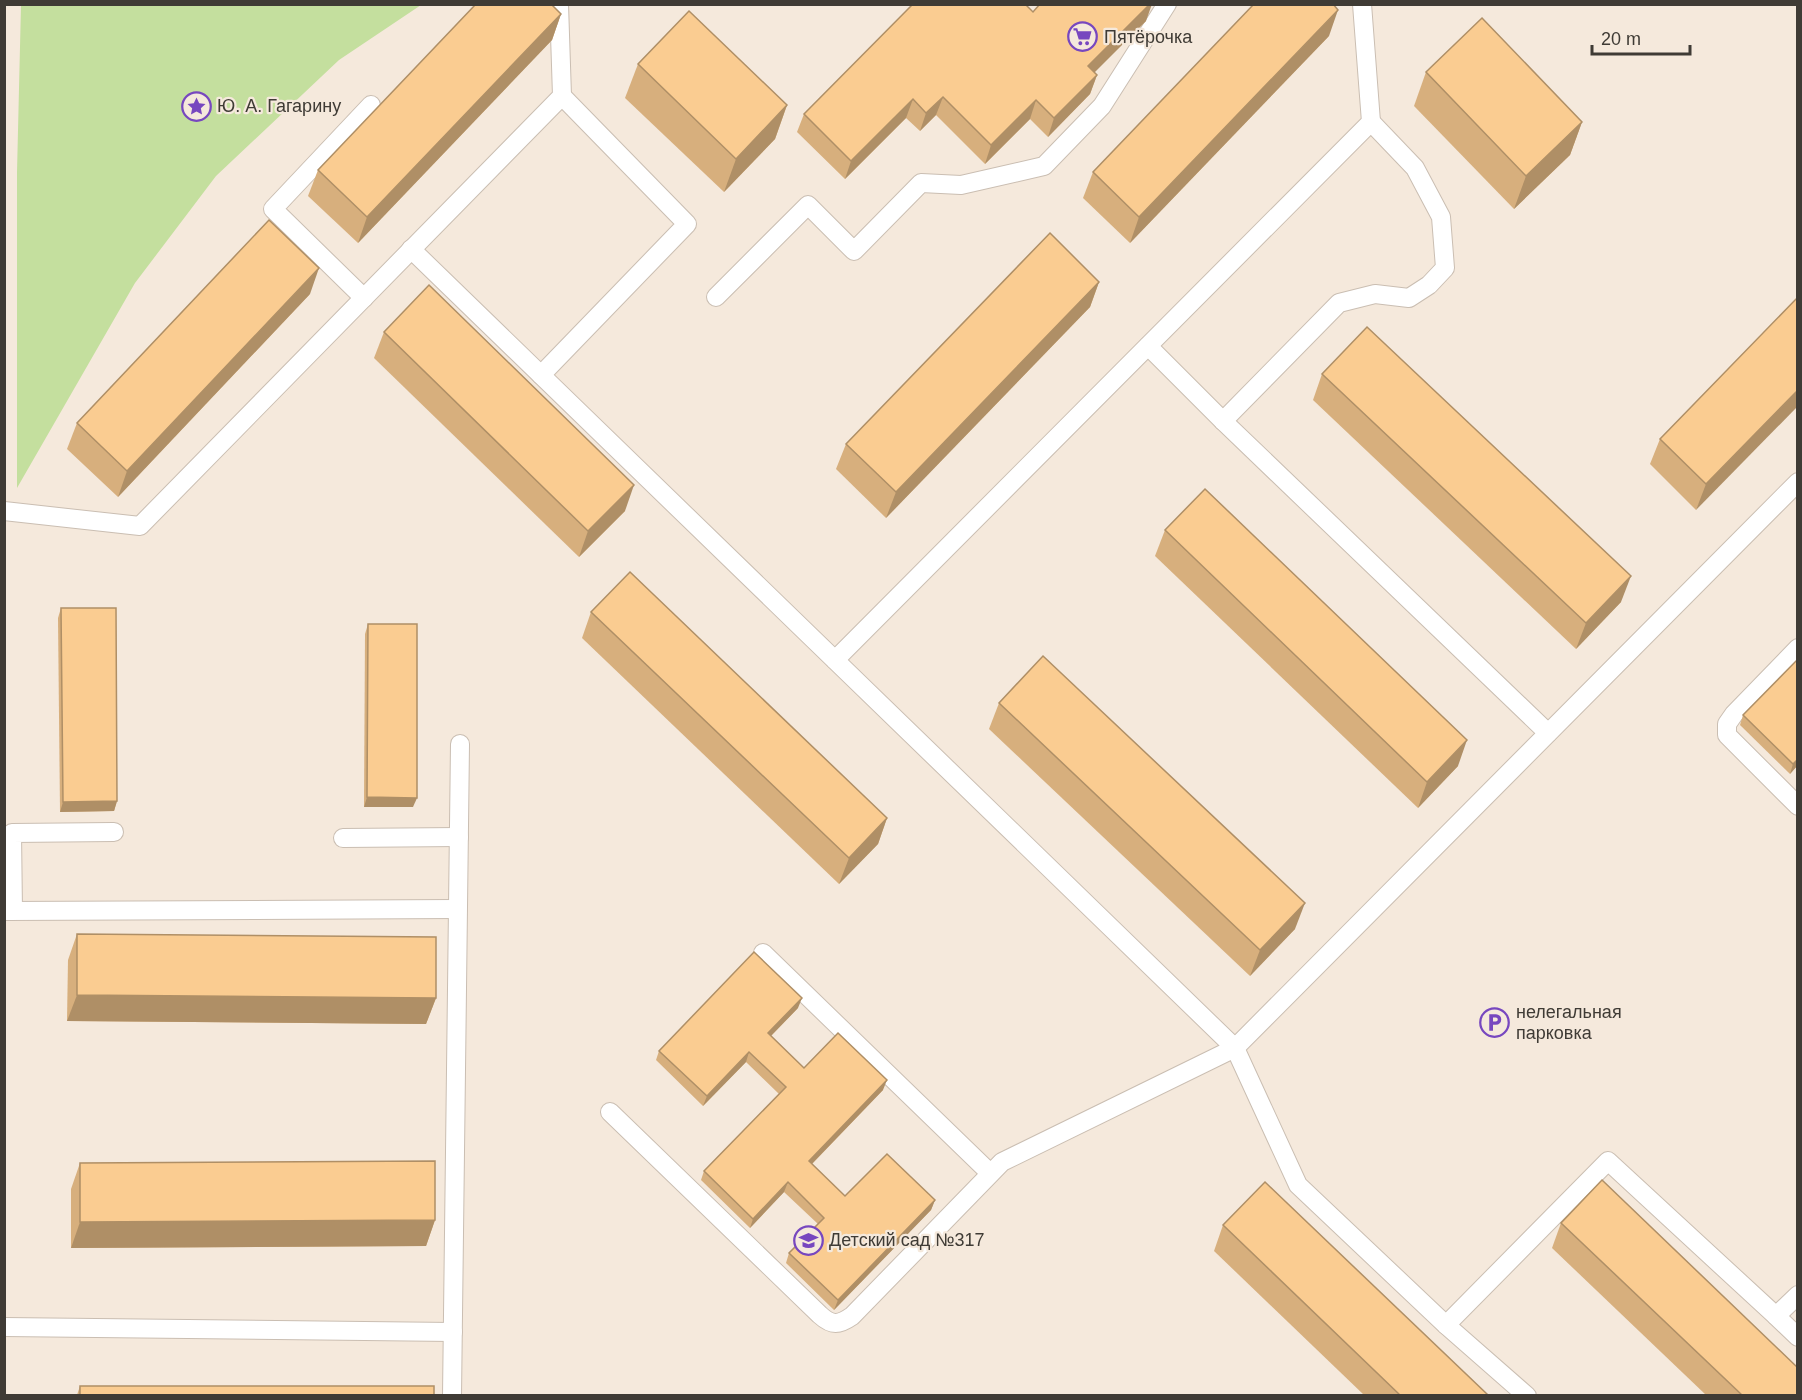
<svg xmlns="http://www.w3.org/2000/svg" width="1802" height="1400" viewBox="0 0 1802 1400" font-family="Helvetica,sans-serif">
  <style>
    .green { fill: #c4df9e }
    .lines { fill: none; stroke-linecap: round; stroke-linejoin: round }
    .service-casing { stroke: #cabeb2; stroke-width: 20 }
    .service { stroke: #fff; stroke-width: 18 }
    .wall { fill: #d7af7d }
    .shaded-wall { fill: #af8f66 }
    .building { fill: #facc91; stroke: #af8f66; stroke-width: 1.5 }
    .labels { text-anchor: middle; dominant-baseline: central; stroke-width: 4.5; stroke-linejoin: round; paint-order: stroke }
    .poi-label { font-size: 18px; fill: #3f3b35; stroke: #f5e9dc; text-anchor: start }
  </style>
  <rect width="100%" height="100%" fill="#f5e9dc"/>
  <path class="green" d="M 21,5 L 421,5 L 339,60 L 216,176 L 135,283 L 17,488 L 17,172 Z"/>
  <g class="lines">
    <defs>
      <g id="service">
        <path d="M 411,249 L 1235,1048 L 1298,1185 L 1446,1325 L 1527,1396"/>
        <path d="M 716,297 L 808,205 L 854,251 L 921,183 L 961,185 L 1044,166 L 1102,106 L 1167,4"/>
        <path d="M 364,298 L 273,209 L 371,105"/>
        <path d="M 1148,346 L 1223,421 L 1548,733"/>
        <path d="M 541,375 L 687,224 L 562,96"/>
        <path d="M 1223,421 L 1339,303 L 1375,294 L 1409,298 L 1429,285 L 1445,268 L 1441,217 L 1415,168 L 1371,122"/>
        <path d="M 4,511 L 140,526 L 562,96 L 559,4"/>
        <path d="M 1798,648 L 1734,714 L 1727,724 L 1727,735 L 1798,806"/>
        <path d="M 835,660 L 1371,122 L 1362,4"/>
        <path d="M 343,838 L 459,837"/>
        <path d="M 4,911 L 457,909"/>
        <path d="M 13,911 L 12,833 L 114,832"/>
        <path d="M 763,953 L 990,1173"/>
        <path d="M 610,1112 L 820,1315 C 832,1326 839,1325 852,1316 L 1002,1162 L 1235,1048 L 1798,482"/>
        <path d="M 1776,1316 L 1798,1337"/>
        <path d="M 1446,1325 L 1608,1161 L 1776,1316 L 1798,1295"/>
        <path d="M 4,1327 L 453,1332"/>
        <path d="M 452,1396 L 460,744"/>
      </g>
    </defs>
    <use href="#service" class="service-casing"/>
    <use href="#service" class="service"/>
  </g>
  <g class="wall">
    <path d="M 1033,12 L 1146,21 L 1094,72 L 1097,75 L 1090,94 L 1048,137 L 1030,119 L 985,164 L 936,115 L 920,131 L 906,118 L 845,179 L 797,132 L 804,114 Z"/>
    <path d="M 561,14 L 552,40 L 358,243 L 308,196 L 318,170 Z"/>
    <path d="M 1329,36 L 1130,243 L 1083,198 L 1093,172 Z"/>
    <path d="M 638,64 L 787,105 L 775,139 L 724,192 L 625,98 Z"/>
    <path d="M 1426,72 L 1582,122 L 1570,155 L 1514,209 L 1414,106 Z"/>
    <path d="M 1099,282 L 1090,307 L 886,518 L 836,469 L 846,444 Z"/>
    <path d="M 310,294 L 118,497 L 67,449 L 77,423 Z"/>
    <path d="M 1797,298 L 1696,510 L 1650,464 L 1660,439 Z"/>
    <path d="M 384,332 L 625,511 L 579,557 L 374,358 Z"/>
    <path d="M 1322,374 L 1621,602 L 1576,649 L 1313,400 Z"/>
    <path d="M 1165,530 L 1458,766 L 1418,808 L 1155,556 Z"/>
    <path d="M 61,608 L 117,801 L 114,811 L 60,812 L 58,618 Z"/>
    <path d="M 591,612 L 887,818 L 878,844 L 839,884 L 582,638 Z"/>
    <path d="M 368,624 L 413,807 L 364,807 L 365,634 Z"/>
    <path d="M 999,703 L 1295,929 L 1250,976 L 989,729 Z"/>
    <path d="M 1743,715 L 1797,766 L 1790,774 L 1740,725 Z"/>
    <path d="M 77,934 L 436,998 L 426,1024 L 67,1021 L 68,960 Z"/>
    <path d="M 798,1008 L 771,1036 L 804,1068 L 883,1090 L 812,1164 L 845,1196 L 935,1200 L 931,1210 L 834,1310 L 786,1263 L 789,1253 L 818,1224 L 784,1192 L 750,1228 L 701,1180 L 704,1171 L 779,1094 L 746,1062 L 703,1106 L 656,1060 L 659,1051 Z"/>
    <path d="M 80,1163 L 435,1220 L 426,1246 L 71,1248 L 71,1189 Z"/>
    <path d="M 1561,1223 L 1797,1395 L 1706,1395 L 1552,1248 Z"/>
    <path d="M 1223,1225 L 1488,1395 L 1364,1395 L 1214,1251 Z"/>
    <path d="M 80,1386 L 434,1395 L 77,1395 Z"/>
  </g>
  <g class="shaded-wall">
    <path d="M 1150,4 L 1152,4 L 1146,21 L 1082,85 L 1088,66 Z"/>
    <path d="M 1338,10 L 1329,36 L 1130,243 L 1139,217 Z"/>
    <path d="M 561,14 L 552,40 L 358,243 L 367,217 Z"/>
    <path d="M 1097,75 L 1090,94 L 1048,137 L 1054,118 Z"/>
    <path d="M 943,97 L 936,115 L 920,131 L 926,113 Z"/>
    <path d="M 913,99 L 906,118 L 845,179 L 851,161 Z"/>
    <path d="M 1036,100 L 1030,119 L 985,164 L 991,145 Z"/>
    <path d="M 787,105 L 775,139 L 724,192 L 736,159 Z"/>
    <path d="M 1582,122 L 1570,155 L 1514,209 L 1526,176 Z"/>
    <path d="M 319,268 L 310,294 L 118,497 L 127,471 Z"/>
    <path d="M 1099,282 L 1090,307 L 886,518 L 896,492 Z"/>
    <path d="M 1797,391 L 1797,407 L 1696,510 L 1706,484 Z"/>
    <path d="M 634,485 L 625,511 L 579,557 L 588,531 Z"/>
    <path d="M 1631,576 L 1621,602 L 1576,649 L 1586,623 Z"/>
    <path d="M 1467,740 L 1458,766 L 1418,808 L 1427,782 Z"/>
    <path d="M 1797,760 L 1797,766 L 1790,774 L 1793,764 Z"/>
    <path d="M 367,797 L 417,798 L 413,807 L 364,807 Z"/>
    <path d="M 117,801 L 114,811 L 60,812 L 63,802 Z"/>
    <path d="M 887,818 L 878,844 L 839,884 L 849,858 Z"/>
    <path d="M 1305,903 L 1295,929 L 1250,976 L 1260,950 Z"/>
    <path d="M 77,995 L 436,998 L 426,1024 L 67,1021 Z"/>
    <path d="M 802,998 L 798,1008 L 764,1043 L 768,1033 Z"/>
    <path d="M 749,1052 L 746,1062 L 703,1106 L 707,1096 Z"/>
    <path d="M 887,1080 L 883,1090 L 805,1171 L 809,1161 Z"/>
    <path d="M 788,1182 L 784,1192 L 750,1228 L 753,1219 Z"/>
    <path d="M 935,1200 L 931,1210 L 834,1310 L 838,1300 Z"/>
    <path d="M 435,1220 L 426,1246 L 71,1248 L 80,1222 Z"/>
  </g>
  <g class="building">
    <path d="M 476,4 L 551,4 L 561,14 L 367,217 L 318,170 Z"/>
    <path d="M 913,4 L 1025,4 L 1033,12 L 1040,4 L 1150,4 L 1088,66 L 1097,75 L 1054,118 L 1036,100 L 991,145 L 943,97 L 926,113 L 913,99 L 851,161 L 804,114 Z"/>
    <path d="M 1254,4 L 1333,4 L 1338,10 L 1139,217 L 1093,172 Z"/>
    <path d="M 689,11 L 787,105 L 736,159 L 638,64 Z"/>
    <path d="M 1482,18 L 1582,122 L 1526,176 L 1426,72 Z"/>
    <path d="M 269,220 L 319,268 L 127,471 L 77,423 Z"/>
    <path d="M 1050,233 L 1099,282 L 896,492 L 846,444 Z"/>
    <path d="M 429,285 L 634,485 L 588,531 L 384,332 Z"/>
    <path d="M 1797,298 L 1797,391 L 1706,484 L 1660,439 Z"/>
    <path d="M 1367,327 L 1631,576 L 1586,623 L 1322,374 Z"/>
    <path d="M 1205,489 L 1467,740 L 1427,782 L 1165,530 Z"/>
    <path d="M 630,572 L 887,818 L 849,858 L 591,612 Z"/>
    <path d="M 61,608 L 116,608 L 117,801 L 63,802 Z"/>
    <path d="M 368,624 L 417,624 L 417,798 L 367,797 Z"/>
    <path d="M 1043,656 L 1305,903 L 1260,950 L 999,703 Z"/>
    <path d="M 1797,660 L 1797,760 L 1793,764 L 1743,715 Z"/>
    <path d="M 77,934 L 436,937 L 436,998 L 77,995 Z"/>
    <path d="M 754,952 L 802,998 L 768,1033 L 804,1068 L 838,1033 L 887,1080 L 809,1161 L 845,1196 L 887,1154 L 935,1200 L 838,1300 L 789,1253 L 824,1218 L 788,1182 L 753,1219 L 704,1171 L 786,1087 L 749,1052 L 707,1096 L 659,1051 Z"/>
    <path d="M 435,1161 L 435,1220 L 80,1222 L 80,1163 Z"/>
    <path d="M 1602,1180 L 1797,1367 L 1797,1395 L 1742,1395 L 1561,1223 Z"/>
    <path d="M 1265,1182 L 1488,1395 L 1400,1395 L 1223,1225 Z"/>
    <rect x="80" y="1386" width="354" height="9"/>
  </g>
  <defs>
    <symbol id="supermarket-ring" viewBox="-11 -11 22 22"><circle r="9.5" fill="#f5e9dc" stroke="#7747bf" stroke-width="1.5"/><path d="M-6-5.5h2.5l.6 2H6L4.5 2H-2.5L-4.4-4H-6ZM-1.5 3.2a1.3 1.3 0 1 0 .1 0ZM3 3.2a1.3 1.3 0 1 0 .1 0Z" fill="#7747bf"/></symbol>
    <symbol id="sight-ring" viewBox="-11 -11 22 22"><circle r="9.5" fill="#f5e9dc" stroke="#7747bf" stroke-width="1.5"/><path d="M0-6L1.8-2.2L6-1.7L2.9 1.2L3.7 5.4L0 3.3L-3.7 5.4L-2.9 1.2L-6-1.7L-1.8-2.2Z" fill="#7747bf"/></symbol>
    <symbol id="parking-ring" viewBox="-11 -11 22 22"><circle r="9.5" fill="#f5e9dc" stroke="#7747bf" stroke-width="1.5"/><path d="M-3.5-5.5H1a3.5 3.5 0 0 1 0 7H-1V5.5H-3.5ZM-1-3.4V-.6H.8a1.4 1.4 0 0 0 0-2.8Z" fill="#7747bf"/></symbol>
    <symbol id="school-ring" viewBox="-11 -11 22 22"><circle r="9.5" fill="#f5e9dc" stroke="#7747bf" stroke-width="1.5"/><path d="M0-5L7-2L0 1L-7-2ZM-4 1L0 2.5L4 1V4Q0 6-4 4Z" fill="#7747bf"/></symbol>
  </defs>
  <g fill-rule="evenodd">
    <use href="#supermarket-ring" x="1066" y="20" width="33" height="33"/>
    <use href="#sight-ring" x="180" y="90" width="33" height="33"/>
    <use href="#parking-ring" x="1478" y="1006" width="33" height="33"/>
    <use href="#school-ring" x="792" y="1224" width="33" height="33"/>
  </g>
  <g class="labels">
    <g class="poi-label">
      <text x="1104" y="37">Пятёрочка</text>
      <text x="217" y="106">Ю. А. Гагарину</text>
      <text x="1516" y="1012">нелегальная<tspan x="1516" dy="21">парковка</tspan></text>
      <text x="829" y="1240">Детский сад №317</text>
    </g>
  </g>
  <rect width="1802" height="1400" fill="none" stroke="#3f3b35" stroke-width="12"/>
  <path d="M1592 45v9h98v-9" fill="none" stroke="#3f3b35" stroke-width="3"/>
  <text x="1601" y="45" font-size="18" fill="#3f3b35" stroke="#f5e9dc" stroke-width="4.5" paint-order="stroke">20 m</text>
</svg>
